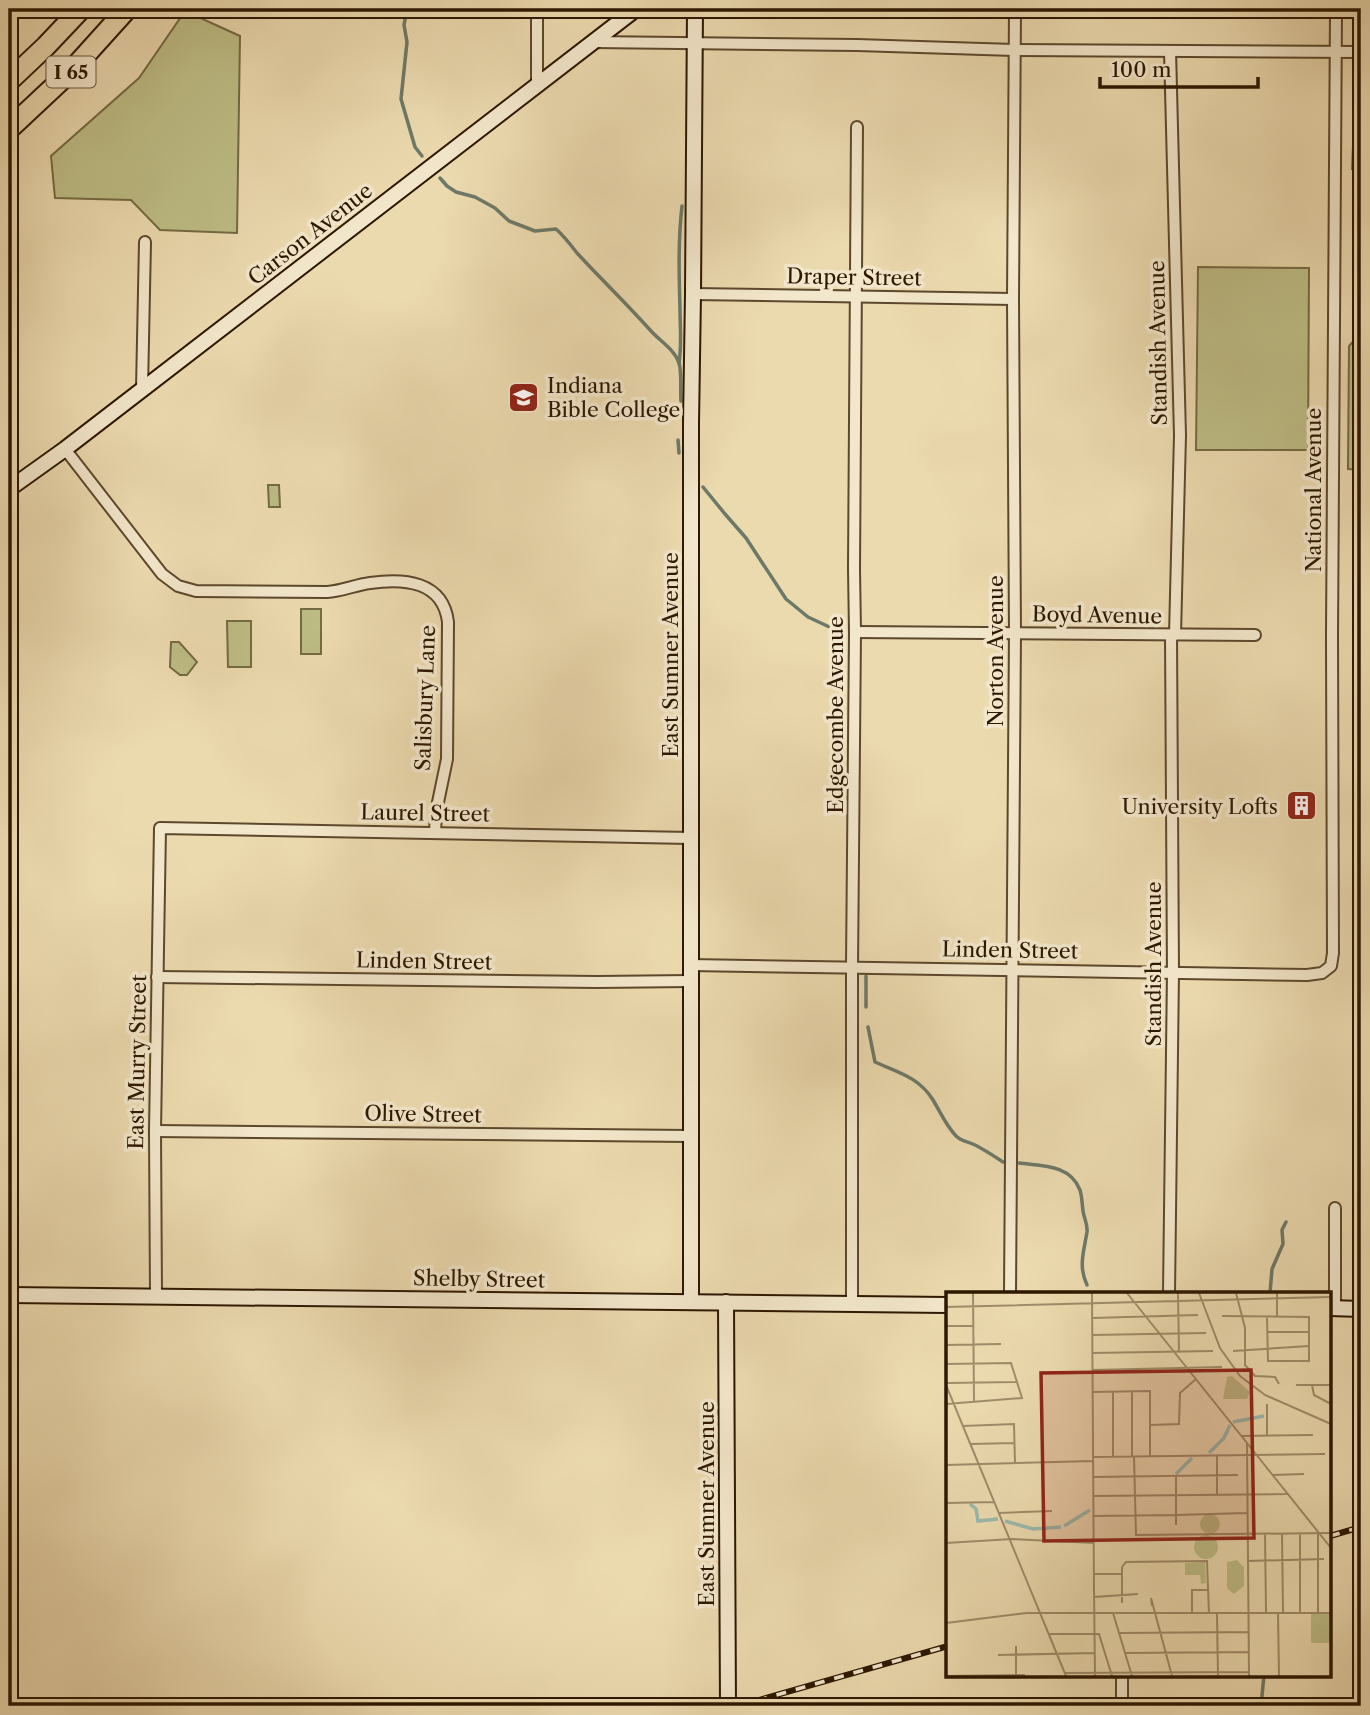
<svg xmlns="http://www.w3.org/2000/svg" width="1370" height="1715" viewBox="0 0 1370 1715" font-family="'Libre Caslon Text',serif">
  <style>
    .green { fill: #bebd86; stroke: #756a43; stroke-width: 2 }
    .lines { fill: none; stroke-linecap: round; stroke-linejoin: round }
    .stream { stroke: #6d7968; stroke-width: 3.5 }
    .street-casing { stroke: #5c482c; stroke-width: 14 }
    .secondary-casing { stroke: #2c1700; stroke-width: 18 }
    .highway-casing { stroke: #2c1700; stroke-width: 23 }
    .street { stroke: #f3e7cb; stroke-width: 10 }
    .secondary { stroke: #f3e7cb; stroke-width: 14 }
    .highway { stroke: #ecdaaf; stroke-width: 19 }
    .rail-casing { stroke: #2c1700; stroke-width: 6 }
    .rail { stroke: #f3e7cb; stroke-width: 3.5; stroke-dasharray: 10; stroke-linecap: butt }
    .labels { text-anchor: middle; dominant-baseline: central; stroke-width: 7; stroke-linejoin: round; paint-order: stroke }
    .shield { fill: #f3e7cb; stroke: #68553d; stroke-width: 2 }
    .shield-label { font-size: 19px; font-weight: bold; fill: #2c1700 }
    .street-label { font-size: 21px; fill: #2c1700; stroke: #f3e7cb }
    .poi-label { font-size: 21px; fill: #2c1700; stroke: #f3e7cb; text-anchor: start }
    .inset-river { fill: none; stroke: #99baae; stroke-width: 3.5 }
    .inset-road { fill: none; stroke: #9f8c69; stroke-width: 2 }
    .view { fill: #8f2418; fill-opacity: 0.15; stroke: #8f2418; stroke-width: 3.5 }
    .inset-edge { fill: none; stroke: #2c1700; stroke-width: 3.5 }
  </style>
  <rect width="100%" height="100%" fill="#ecdaaf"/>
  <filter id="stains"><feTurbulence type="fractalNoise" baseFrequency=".00286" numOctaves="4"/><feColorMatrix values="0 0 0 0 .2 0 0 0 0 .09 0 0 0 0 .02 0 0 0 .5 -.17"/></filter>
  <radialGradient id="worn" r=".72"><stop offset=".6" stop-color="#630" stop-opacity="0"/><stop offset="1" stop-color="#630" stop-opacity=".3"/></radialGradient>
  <g class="green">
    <path d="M 185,11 L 240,36 L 237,233 L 160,230 L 131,200 L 55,198 L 51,156 L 139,78 Z"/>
    <path d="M 1361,102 L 1361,169 L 1352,169 L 1354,121 Z"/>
    <path d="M 1198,267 L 1309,268 L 1308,450 L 1196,450 Z"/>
    <path d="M 1361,332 L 1361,470 L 1348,469 L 1349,346 Z"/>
    <path d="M 268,485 L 279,485 L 280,507 L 269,507 Z"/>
    <rect x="301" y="609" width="20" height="45"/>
    <path d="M 227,621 L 251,621 L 251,667 L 228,667 Z"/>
    <path d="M 171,642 L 179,642 L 197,662 L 187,675 L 180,675 L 170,667 Z"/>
  </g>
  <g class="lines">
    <g class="stream">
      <path d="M 407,9 L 404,25 L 407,42 L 401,99 L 415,147 L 422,156"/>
      <path d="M 440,178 L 447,186 L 456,192 L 475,197 L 495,208 L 509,221 L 535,231 L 556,229 C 564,236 570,244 577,253 C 601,279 627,304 651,331 C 660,341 675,350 679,363 C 682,372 680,391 681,401"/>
      <path d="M 679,363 C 682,345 680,328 680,309 C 679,275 678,241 682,206"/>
      <path d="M 678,440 L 679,453"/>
      <path d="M 703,487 L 725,514 L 746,538 L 786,599 L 808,617 L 838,631"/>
      <path d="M 866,976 L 866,1007"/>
      <path d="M 868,1027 L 875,1062 C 897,1072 919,1077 933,1100 C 941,1113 945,1124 956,1136 C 962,1142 968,1141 975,1145 C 985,1150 994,1156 1003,1162"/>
      <path d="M 1019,1163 C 1041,1166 1070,1164 1080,1190 C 1082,1196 1082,1204 1083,1211 C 1084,1219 1088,1224 1087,1232 C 1084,1251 1078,1266 1087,1285"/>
      <path d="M 1270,1293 L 1272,1269 L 1283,1244 L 1282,1230 L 1286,1222"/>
      <path d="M 1261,1706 L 1264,1675"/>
    </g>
    <defs>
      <g id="street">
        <path d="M 9,16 L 16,9"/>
        <path d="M 593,42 L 857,45 L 1014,50 L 1361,52"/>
        <path d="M 1170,51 L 1180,435 L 1175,635"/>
        <path d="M 537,85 L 537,9"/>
        <path d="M 693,294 L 1013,299"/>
        <path d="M 142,389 L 145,242"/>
        <path d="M 65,449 L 162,574 L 178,586 L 196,591 L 327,592 C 342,591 355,585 370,583 C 404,578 443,581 448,622 L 447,759 L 436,812 L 435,833"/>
        <path d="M 855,632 L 1255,635"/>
        <path d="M 690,965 L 1307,975 L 1322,973 L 1331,966 L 1333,953 L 1332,636 L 1336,9"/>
        <path d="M 157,977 L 597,982 L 690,981"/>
        <path d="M 155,1131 L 690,1136"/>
        <path d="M 1010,1293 L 1015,633 L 1013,299 L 1015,9"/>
        <path d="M 1169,1293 L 1173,972 L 1171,635"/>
        <path d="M 156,1296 L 155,1131 L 160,828 L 690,838"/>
        <path d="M 852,1304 L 852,967 L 855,632 L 854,569 L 857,127"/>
        <path d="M 1335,1308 L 1335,1208"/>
        <path d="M 1122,1675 L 1122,1706"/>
      </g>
      <g id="secondary">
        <path d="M 9,489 L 65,449 L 636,9"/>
        <path d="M 9,1295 L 948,1305"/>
        <path d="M 691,1302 L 691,423 L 693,294 L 695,9"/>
        <path d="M 726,1302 L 728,1706"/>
        <path d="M 1330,1308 L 1361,1309"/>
      </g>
      <g id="highway">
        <path d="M 9,81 L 46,46 L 81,9"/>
        <path d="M 9,129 L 72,70 L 127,9"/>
      </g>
    </defs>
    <use href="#street" class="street-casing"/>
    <use href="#secondary" class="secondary-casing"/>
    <use href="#highway" class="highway-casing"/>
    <use href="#street" class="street"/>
    <use href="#secondary" class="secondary"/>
    <use href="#highway" class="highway"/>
    <defs>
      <g id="rail">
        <path d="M 1330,1536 L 1361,1527"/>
        <path d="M 738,1706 L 948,1646"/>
      </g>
    </defs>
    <use href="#rail" class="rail-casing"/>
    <use href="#rail" class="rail"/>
  </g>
  <defs>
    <symbol id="university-square" viewBox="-11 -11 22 22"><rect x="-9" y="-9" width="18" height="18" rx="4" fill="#8f2418" stroke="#f3e7cb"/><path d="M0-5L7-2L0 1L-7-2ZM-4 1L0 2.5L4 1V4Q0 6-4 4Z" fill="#fff"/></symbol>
    <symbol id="building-square" viewBox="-11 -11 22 22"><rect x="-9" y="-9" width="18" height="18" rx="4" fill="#8f2418" stroke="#f3e7cb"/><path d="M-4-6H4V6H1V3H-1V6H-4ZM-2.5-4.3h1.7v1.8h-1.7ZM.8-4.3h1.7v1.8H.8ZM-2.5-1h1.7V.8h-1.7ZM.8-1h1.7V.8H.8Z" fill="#fff"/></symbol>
  </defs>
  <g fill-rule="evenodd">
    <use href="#university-square" x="506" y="380" width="35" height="35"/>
    <use href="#building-square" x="1284" y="788" width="35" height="35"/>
  </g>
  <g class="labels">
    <rect class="shield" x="46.5" y="56.5" width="49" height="31" rx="5"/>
    <g class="shield-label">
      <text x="71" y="72">I 65</text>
    </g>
    <g class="street-label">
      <text transform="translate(310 234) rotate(-38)">Carson Avenue</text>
      <text transform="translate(854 277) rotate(1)">Draper Street</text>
      <text transform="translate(1158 343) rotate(-91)">Standish Avenue</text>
      <text transform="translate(1313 490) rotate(-90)">National Avenue</text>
      <text transform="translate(1097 615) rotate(1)">Boyd Avenue</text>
      <text transform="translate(995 651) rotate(-90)">Norton Avenue</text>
      <text transform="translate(670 655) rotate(-90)">East Sumner Avenue</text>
      <text transform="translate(425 698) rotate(-88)">Salisbury Lane</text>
      <text transform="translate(835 715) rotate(-90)">Edgecombe Avenue</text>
      <text transform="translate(425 813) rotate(1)">Laurel Street</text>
      <text transform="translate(1010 950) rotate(1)">Linden Street</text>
      <text transform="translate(424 961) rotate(1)">Linden Street</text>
      <text transform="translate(1153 964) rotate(-90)">Standish Avenue</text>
      <text transform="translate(137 1062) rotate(-89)">East Murry Street</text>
      <text transform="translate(423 1114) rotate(1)">Olive Street</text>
      <text transform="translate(479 1279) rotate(1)">Shelby Street</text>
      <text transform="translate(706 1504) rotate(-90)">East Sumner Avenue</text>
    </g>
    <g class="poi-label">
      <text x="547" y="385">Indiana<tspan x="547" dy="24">Bible College</tspan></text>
      <text x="1278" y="806" text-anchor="end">University Lofts</text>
    </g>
  </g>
  <g transform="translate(946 1292)">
    <rect width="385" height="385" fill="#ecdaaf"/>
    <path d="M 286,84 L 304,100 L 301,107 L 277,107 L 281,85 ZM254 232a10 10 0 1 1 20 0a10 10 0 1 1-20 0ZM248 255a12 12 0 1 1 24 0a12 12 0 1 1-24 0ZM 291,268 L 298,275 L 298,294 L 288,302 L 281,296 L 281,270 ZM 259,270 L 260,291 L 255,292 L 254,283 L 239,283 L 239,271 ZM 365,322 L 385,322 L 385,351 L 365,351 Z" fill="#bebd86"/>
    <path class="inset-river" d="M 287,130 L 318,124M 263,161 L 278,146 L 284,133M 230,182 L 246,166M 24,212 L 30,217 L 32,229 L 52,227M 59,229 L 87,237 L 115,235M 118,234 L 144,218"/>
    <path class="inset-road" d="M 27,1 L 28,109M 146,1 L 148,300M 181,1 L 385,256M 232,1 L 233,60M 253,1 L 274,56 L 294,84 L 319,103 L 385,132M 290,1 L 299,36 L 299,73 L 309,84 L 329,85 L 333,92M 331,1 L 331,25M 0,15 L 385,5M 276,24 L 363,25 L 363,69 L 322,69 L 321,26M 146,26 L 252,23M 0,34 L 27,34M 321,40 L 363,40M 146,43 L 260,41M 0,53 L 55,52M 287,59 L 363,54M 146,61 L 267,59M 0,72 L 65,71 L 76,106 L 0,112M 146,78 L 276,75M 0,91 L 70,90M 0,93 L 120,384M 350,93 L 385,93M 366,93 L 368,103 L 385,112M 167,99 L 167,165M 186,99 L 186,164M 146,100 L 204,99 L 204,164M 321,112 L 321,143M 204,133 L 233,132 L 234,101 L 250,87M 17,134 L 68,132 L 69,171M 296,144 L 367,143M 301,151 L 303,384M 25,152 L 68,151M 271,163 L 271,203M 188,164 L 190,243 L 385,241M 147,165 L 379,162M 0,173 L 147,169M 327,183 L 358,182M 230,184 L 230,233M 147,185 L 292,183M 147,204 L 341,202M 0,211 L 48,210M 53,221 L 106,219M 230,223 L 301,221M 147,224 L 230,223M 336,241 L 337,320M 354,241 L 354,320M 319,242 L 320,320M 0,251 L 66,247 L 148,251M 302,269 L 378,267M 148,282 L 176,282M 148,298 L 149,384M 148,305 L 192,302M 176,311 L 176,275 L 180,270 L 261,269 L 263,322M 206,314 L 205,306 L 226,384M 246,320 L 246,298 L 262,298M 372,320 L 372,241M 167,321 L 186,384M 332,321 L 333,384M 271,322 L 272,384M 0,331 L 81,321 L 385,321M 173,341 L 302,340M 103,342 L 153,342 L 166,384M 179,361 L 303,360M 52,363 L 148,361M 119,381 L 303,380M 70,383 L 70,354M 0,384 L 79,383"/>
    <path class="view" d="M 305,78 L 308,246 L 98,249 L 95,81 Z"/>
    <rect width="385" height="385" class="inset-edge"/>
  </g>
  <rect width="1370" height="1715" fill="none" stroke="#ecdaaf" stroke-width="35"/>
  <rect x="10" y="10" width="1349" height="1694" fill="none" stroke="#2c1700" stroke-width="3.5"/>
  <rect x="18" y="18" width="1335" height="1680" fill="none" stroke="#2c1700" stroke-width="2"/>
  <path d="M1100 77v10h158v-10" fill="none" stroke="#2c1700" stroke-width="3.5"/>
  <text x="1111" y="77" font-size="21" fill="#2c1700" stroke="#f3e7cb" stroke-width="5" paint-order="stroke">100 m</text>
  <rect width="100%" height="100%" filter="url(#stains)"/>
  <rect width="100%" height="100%" fill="url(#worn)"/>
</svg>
